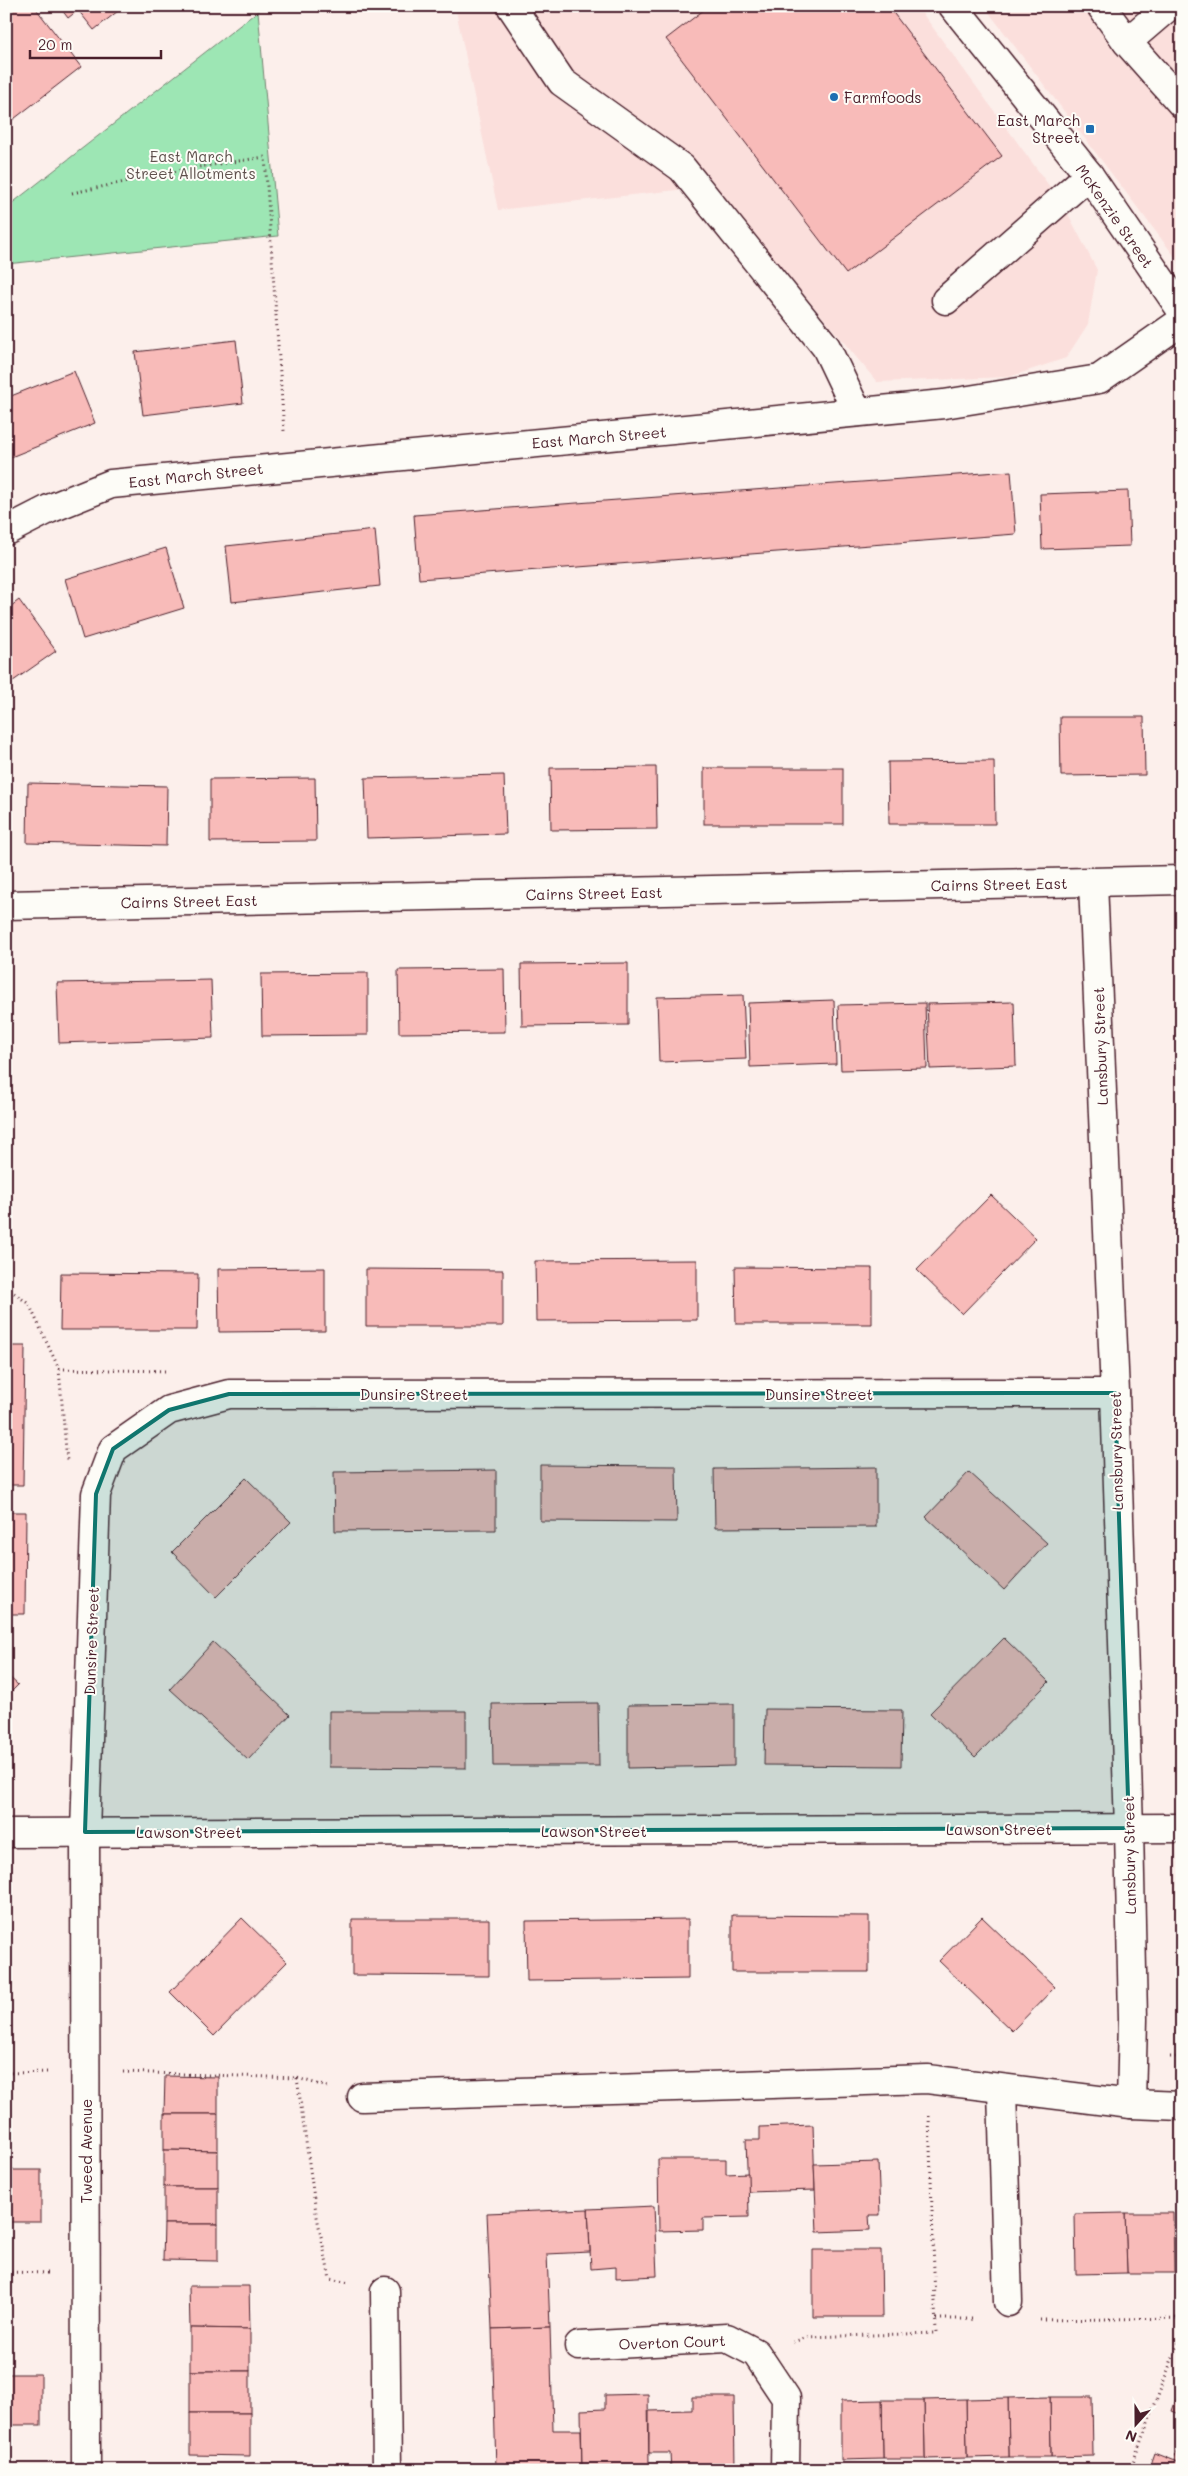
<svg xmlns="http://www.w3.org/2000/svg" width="1188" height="2476" viewBox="0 0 1188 2476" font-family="Mali,sans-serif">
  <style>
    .built { fill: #fbdfdc }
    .green { fill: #9de6b4; stroke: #748270 }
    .building { fill: #f8bbb9; stroke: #4a1f2b }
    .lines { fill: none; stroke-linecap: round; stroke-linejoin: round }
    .minor-casing { stroke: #4a1f2b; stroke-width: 31 }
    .path { stroke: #4a1f2b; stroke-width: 3; stroke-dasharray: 1 4; stroke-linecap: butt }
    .minor { stroke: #fdfcf7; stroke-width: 28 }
    .marked { fill: #0f766e; fill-opacity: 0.2; stroke: #0f766e; stroke-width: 4; stroke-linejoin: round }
    .poi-dot { fill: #1f6fb2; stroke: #fdfcf7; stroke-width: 2 }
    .labels { text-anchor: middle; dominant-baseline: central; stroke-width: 4; stroke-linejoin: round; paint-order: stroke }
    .poi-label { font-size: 15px; fill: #4a1f2b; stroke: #fdfcf7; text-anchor: start }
    .park-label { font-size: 15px; fill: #5f514d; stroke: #fdfcf7 }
    .street-label { font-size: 15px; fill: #4a1f2b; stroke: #fdfcf7 }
  </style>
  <rect width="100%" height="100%" fill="#fcefeb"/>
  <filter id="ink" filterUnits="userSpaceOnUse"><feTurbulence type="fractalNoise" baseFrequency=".02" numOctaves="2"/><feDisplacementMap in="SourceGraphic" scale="10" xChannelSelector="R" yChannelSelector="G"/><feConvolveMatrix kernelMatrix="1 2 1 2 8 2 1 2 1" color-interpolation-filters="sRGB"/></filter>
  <g filter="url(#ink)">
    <g class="built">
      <path d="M 455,6 L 917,6 L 1064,206 L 1097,270 L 1088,324 L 1066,358 L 1009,377 L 877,382 L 713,186 L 498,210 Z"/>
      <path d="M 984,6 L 1182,6 L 1182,266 Z"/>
    </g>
    <path class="green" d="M 258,11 L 278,236 L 6,264 L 6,208 Z"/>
    <g class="building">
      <path d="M 6,6 L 34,6 L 81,67 L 10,122 L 6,117 Z"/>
      <path d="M 59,6 L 123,6 L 123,7 L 94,30 L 78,10 L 68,18 Z"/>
      <path d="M 709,6 L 888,6 L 1002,156 L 846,274 L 666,39 Z"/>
      <path d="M 236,340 L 243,403 L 143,415 L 135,352 Z"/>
      <path d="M 74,371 L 95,423 L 6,459 L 6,398 Z"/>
      <path d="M 1011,471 L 1016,534 L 419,579 L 414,515 Z"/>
      <path d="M 1128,491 L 1130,546 L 1042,549 L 1040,494 Z"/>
      <path d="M 375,530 L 380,586 L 232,602 L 226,546 Z"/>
      <path d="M 166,548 L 184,608 L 83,639 L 65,579 Z"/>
      <path d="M 19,600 L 56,651 L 6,686 L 6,610 Z"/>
      <path d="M 1180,716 L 1182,716 L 1182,775 L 1181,775 Z"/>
      <path d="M 1060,717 L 1144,717 L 1145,775 L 1061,776 Z"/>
      <path d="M 994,761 L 995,824 L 889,824 L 888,762 Z"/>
      <path d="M 656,767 L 657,829 L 551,830 L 550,768 Z"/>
      <rect x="704" y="768" width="139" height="56"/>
      <path d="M 504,775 L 506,834 L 367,838 L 365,778 Z"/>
      <path d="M 315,778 L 316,841 L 210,842 L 210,779 Z"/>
      <path d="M 28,783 L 167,786 L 166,846 L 27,843 Z"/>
      <path d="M 1180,945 L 1182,945 L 1182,1004 L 1181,1004 Z"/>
      <path d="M 628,963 L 628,1025 L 522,1026 L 521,964 Z"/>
      <path d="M 504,969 L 505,1032 L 399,1033 L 398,970 Z"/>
      <path d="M 368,973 L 368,1035 L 262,1036 L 261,974 Z"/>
      <path d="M 211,980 L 213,1038 L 59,1043 L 57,983 Z"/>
      <path d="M 743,995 L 746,1059 L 659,1062 L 657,997 Z"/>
      <path d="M 834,1000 L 836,1064 L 750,1067 L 748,1003 Z"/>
      <path d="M 1014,1002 L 1016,1066 L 930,1069 L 927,1004 Z"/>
      <path d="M 925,1003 L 927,1068 L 841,1070 L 838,1005 Z"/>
      <path d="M 991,1195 L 1036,1238 L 962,1314 L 917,1270 Z"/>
      <path d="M 697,1260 L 697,1320 L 536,1321 L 535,1261 Z"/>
      <path d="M 735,1267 L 872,1268 L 872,1324 L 736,1324 Z"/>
      <path d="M 325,1268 L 325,1331 L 219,1332 L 218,1269 Z"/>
      <path d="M 366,1269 L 503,1270 L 503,1326 L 366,1326 Z"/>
      <path d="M 61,1273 L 198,1274 L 197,1330 L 60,1330 Z"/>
      <path d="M 6,1346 L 25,1346 L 23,1485 L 6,1485 Z"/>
      <path d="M 540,1465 L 676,1466 L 677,1522 L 540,1521 Z"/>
      <path d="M 876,1467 L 876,1527 L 715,1528 L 714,1469 Z"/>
      <path d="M 496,1470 L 496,1530 L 335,1531 L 334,1472 Z"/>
      <path d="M 969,1472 L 1047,1543 L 1004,1590 L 926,1517 Z"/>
      <path d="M 246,1478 L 291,1522 L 216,1597 L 172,1552 Z"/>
      <path d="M 6,1512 L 26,1512 L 25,1614 L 6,1614 Z"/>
      <path d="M 1004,1638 L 1049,1682 L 975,1757 L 930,1713 Z"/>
      <path d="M 213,1642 L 290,1715 L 248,1760 L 170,1689 Z"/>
      <path d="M 6,1674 L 18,1685 L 6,1697 Z"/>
      <path d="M 598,1703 L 599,1766 L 493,1766 L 492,1704 Z"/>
      <path d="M 734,1704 L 734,1766 L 628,1768 L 628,1705 Z"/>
      <path d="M 765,1709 L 902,1710 L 901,1766 L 764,1765 Z"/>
      <path d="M 329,1711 L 466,1711 L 466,1768 L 329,1767 Z"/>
      <path d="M 732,1915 L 869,1916 L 869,1972 L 732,1972 Z"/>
      <path d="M 982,1917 L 1055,1987 L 1012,2031 L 939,1961 Z"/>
      <path d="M 242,1918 L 287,1962 L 214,2036 L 170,1992 Z"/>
      <path d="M 352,1919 L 489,1919 L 489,1976 L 352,1975 Z"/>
      <path d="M 688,1919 L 688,1979 L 527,1981 L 526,1921 Z"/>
      <path d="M 165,2076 L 218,2077 L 218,2114 L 164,2114 Z"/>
      <path d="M 164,2114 L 218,2114 L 218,2151 L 164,2150 Z"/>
      <path d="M 813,2125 L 815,2190 L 748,2192 L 746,2140 L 760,2140 L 760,2127 Z"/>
      <path d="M 164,2150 L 218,2151 L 218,2187 L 164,2187 Z"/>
      <path d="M 658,2159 L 726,2159 L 726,2174 L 748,2173 L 749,2217 L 703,2218 L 703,2230 L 659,2231 Z"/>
      <path d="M 878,2162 L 880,2215 L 869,2215 L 870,2230 L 817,2232 L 814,2164 Z"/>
      <rect x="6" y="2170" width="35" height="52"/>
      <rect x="164" y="2187" width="54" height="37"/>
      <path d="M 654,2206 L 657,2276 L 616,2278 L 616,2267 L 591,2269 L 588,2209 Z"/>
      <path d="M 588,2209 L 590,2252 L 547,2254 L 550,2327 L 492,2329 L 487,2213 Z"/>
      <path d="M 1125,2213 L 1173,2213 L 1174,2273 L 1127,2273 Z"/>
      <path d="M 1125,2213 L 1127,2273 L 1076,2274 L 1075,2214 Z"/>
      <path d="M 164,2224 L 218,2224 L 218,2261 L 163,2260 Z"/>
      <path d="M 813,2250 L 881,2250 L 882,2317 L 813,2317 Z"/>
      <path d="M 189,2286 L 249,2286 L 250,2329 L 190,2328 Z"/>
      <path d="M 550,2327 L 553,2430 L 581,2430 L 582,2467 L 496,2469 L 492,2329 Z"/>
      <path d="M 190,2328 L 250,2329 L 250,2371 L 190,2371 Z"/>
      <rect x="190" y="2371" width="60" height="42"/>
      <rect x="6" y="2374" width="35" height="51"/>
      <path d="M 1181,2386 L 1182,2386 L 1182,2415 L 1172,2411 Z"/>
      <path d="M 648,2394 L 649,2466 L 582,2467 L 581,2410 L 605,2409 L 605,2395 Z"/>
      <path d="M 692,2397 L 734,2397 L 735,2470 L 671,2470 L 670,2453 L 649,2453 L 649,2411 L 692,2410 Z"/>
      <path d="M 1050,2397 L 1092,2397 L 1093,2456 L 1051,2457 Z"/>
      <path d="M 1050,2397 L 1051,2457 L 1009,2457 L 1008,2398 Z"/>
      <path d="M 1008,2398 L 1009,2457 L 967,2458 L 966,2399 Z"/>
      <path d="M 966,2399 L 967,2458 L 925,2459 L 924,2400 Z"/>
      <path d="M 882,2400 L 924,2400 L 925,2459 L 883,2459 Z"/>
      <path d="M 882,2400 L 883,2459 L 841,2460 L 841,2401 Z"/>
      <path d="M 190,2413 L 250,2413 L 250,2456 L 190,2455 Z"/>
      <path d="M 1182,2439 L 1182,2464 L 1174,2460 Z"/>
      <path d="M 1154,2453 L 1182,2464 L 1182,2470 L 1148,2470 Z"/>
    </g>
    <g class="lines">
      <defs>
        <g id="minor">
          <path d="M 511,6 L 562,82 L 682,168 L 826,347 L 857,412"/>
          <path d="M 953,6 L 1089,175 L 1182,311"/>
          <path d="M 1101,6 L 1127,42 L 1169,6"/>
          <path d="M 1127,42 L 1182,104"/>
          <path d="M 946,300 L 1089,175"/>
          <path d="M 6,531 L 49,509 L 111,484 L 944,404 L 1099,379 L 1182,321"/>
          <path d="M 6,905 L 1182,880"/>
          <path d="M 6,1833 L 1182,1828"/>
          <path d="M 1002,2089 L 1008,2302"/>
          <path d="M 362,2097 L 927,2079 L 1131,2104 L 1133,2019 L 1129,1828 L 1115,1393 L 1093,883"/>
          <path d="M 1131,2104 L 1182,2106"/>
          <path d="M 385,2291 L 387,2470"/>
          <path d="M 579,2346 L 727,2338 L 756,2353 L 786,2398 L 785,2470"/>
          <path d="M 86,2470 L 85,1832 L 96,1494 L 113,1449 L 169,1410 L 229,1394 L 1115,1393"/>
        </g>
      </defs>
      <use href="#minor" class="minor-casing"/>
      <g class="path">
        <path d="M 72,193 L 192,168 L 265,157 L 284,431"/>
        <path d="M 6,1287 L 29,1304 L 59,1369 L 67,1461"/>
        <path d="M 59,1369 L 168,1371"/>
        <path d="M 1170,2057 L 1182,2057"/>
        <path d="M 123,2072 L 297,2078 L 328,2087"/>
        <path d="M 6,2073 L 49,2072"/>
        <path d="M 297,2078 L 316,2212 L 330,2279 L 350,2283"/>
        <path d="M 6,2272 L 48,2273"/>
        <path d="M 936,2319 L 976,2319"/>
        <path d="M 1040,2320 L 1182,2318"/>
        <path d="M 793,2342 L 808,2337 L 936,2333 L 929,2116"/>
        <path d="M 1130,2470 L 1182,2333"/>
      </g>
      <use href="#minor" class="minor"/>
    </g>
  </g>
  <path class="marked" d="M 1115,1393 L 1129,1828 L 85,1832 L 96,1494 L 113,1449 L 169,1410 L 229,1394 Z"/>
  <g class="poi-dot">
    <circle cx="834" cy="97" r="5"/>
    <rect x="1085" y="124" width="10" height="10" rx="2.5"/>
  </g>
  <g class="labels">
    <g class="poi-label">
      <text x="844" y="97">Farmfoods</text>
      <text x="1080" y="120" text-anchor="end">East March<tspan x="1080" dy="17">Street</tspan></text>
    </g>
    <g class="park-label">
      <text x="191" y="156">East March<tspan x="191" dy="17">Street Allotments</tspan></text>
    </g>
    <g class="street-label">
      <text transform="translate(1115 216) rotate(55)">McKenzie Street</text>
      <text transform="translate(599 437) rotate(-5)">East March Street</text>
      <text transform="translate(196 475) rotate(-6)">East March Street</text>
      <text transform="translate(999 884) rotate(-1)">Cairns Street East</text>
      <text transform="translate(594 893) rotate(-1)">Cairns Street East</text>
      <text transform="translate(189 901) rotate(-1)">Cairns Street East</text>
      <text transform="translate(1100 1046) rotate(-92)">Lansbury Street</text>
      <text x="414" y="1394">Dunsire Street</text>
      <text x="819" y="1394">Dunsire Street</text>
      <text transform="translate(1116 1451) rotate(-91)">Lansbury Street</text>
      <text transform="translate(91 1641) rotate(-88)">Dunsire Street</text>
      <text x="999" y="1829">Lawson Street</text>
      <text x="594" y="1831">Lawson Street</text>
      <text x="189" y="1832">Lawson Street</text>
      <text transform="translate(1129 1855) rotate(-91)">Lansbury Street</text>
      <text transform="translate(86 2151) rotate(-90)">Tweed Avenue</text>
      <text transform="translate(672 2342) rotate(-2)">Overton Court</text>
    </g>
  </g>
  <rect width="1188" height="2476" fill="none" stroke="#fdfcf7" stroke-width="25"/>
  <rect x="12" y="12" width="1163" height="2451" fill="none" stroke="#4a1f2b" stroke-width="2" filter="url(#ink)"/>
  <g transform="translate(1136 2424) rotate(201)" stroke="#fdfcf7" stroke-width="4" paint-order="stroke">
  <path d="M0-4L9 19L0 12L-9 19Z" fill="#4a1f2b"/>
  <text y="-8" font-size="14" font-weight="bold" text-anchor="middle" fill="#4a1f2b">N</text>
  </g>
  <path d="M30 50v8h131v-8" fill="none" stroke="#4a1f2b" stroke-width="2.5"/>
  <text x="38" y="50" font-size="15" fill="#4a1f2b" stroke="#fdfcf7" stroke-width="4" paint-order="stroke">20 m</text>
</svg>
